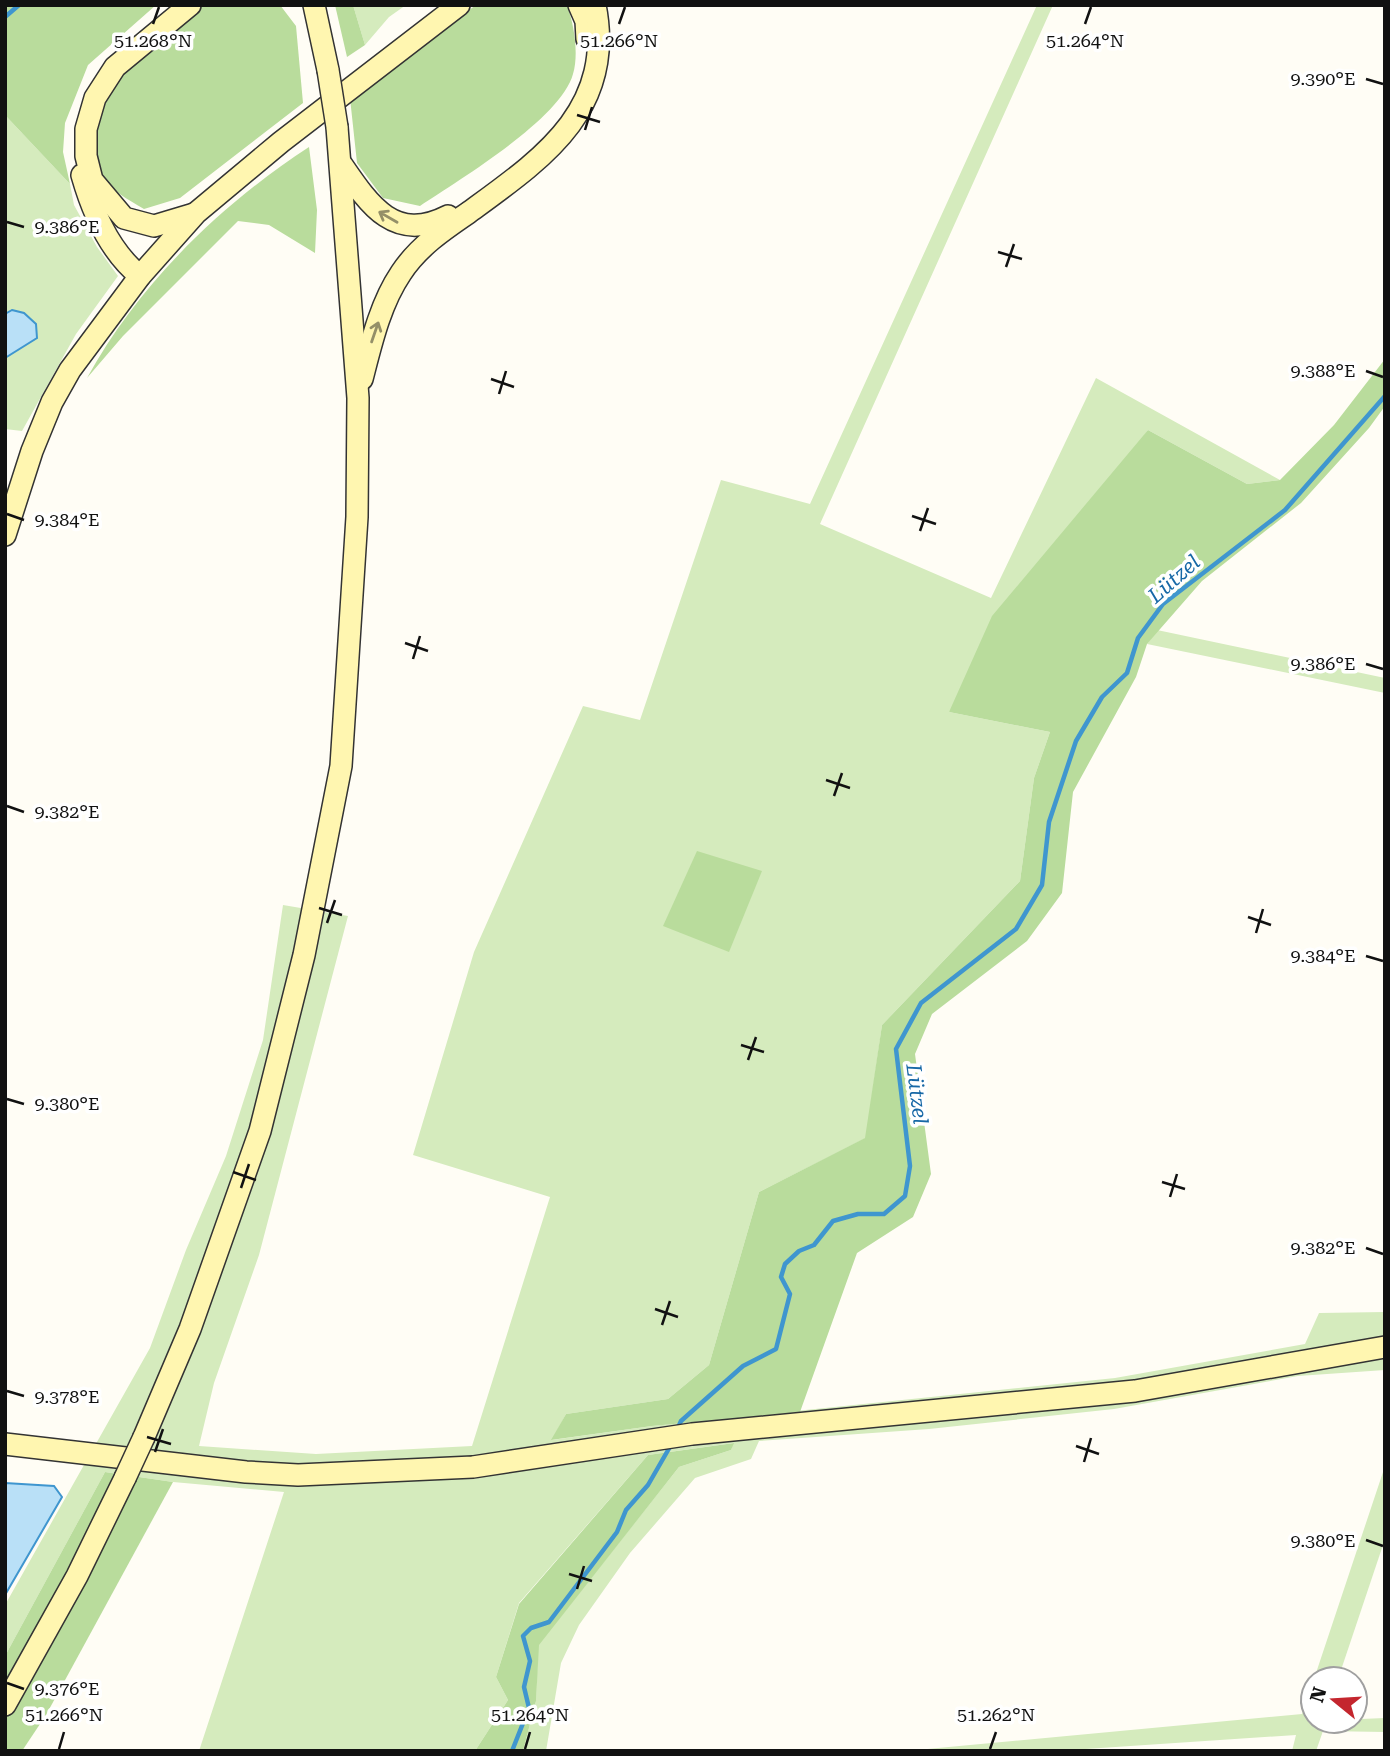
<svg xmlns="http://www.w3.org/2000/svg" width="1390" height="1756" viewBox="0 0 1390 1756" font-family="'Roboto Serif',serif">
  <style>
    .green { fill: #d5ebbd }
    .forest { fill: #b9dc9c }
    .water { fill: #b9e0f7; stroke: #3f96cf; stroke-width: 2 }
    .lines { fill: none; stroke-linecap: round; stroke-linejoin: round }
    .stream { stroke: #3f96cf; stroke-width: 4.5 }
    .secondary-casing { stroke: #333; stroke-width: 24 }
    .secondary { stroke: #fff6b0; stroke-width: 21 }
    .secondary-bridge-casing { stroke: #333; stroke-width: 24; stroke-linecap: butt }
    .secondary-bridge { stroke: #fff6b0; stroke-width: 21 }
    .oneway { stroke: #948f68 }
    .ticks { fill: none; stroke: #111; stroke-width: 2.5 }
    .labels { text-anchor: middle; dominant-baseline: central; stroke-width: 7; stroke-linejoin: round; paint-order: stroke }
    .water-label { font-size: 21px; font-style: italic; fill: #1768a6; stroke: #fff }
    .ticks-label { font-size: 18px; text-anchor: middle; fill: #111; stroke: #fff; stroke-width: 7; stroke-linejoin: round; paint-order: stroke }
  </style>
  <rect width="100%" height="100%" fill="#fffdf5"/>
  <g class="green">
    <path d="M 353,5 L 406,5 L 389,17 L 365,45 Z"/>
    <path d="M 1037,5 L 1053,5 L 820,524 L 991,598 L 1096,378 L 1280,480 L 1247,484 L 1148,430 L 949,712 L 1050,732 L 1034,778 L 1020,881 L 882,1025 L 866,1138 L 759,1192 L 709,1365 L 668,1399 L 566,1414 L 552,1440 L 652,1426 L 1115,1378 L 1305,1344 L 1319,1313 L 1385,1312 L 1385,1370 L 1298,1376 L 1114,1409 L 929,1429 L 759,1441 L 751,1459 L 695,1478 L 630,1553 L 579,1625 L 561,1663 L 546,1751 L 523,1751 L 536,1701 L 538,1645 L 679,1467 L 731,1450 L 733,1443 L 648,1455 L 519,1603 L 496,1677 L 508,1700 L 475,1751 L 199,1751 L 284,1492 L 173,1482 L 105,1472 L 5,1656 L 5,1605 L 150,1348 L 186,1250 L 226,1156 L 263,1040 L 283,905 L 348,916 L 259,1255 L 214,1383 L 199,1446 L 316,1454 L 472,1446 L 550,1197 L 413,1155 L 474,952 L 583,706 L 640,720 L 721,480 L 810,504 Z"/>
    <path d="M 5,115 L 70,184 L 74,205 L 97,247 L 118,276 L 76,334 L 22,431 L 5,429 Z"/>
    <path d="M 1157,630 L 1385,678 L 1385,693 L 1147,644 Z"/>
    <path d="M 1385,1466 L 1385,1539 L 1338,1679 L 1314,1679 Z"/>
    <path d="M 1313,1681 L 1313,1721 L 1385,1718 L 1385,1732 L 1323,1731 L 1316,1751 L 1292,1751 L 1296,1735 L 1056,1751 L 906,1751 L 1302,1714 Z"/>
  </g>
  <g class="forest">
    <path d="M 5,5 L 156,5 L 88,65 L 65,123 L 63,152 L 70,184 L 5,115 Z"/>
    <path d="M 203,5 L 280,5 L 296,26 L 303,103 L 180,198 L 144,209 C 127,199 100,184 93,164 C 89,154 92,136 95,126 C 111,70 155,36 203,5 Z"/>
    <path d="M 335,5 L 353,5 L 365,45 L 347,57 Z"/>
    <path d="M 476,5 L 567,5 C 574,24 579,54 573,74 C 561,119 459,180 420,206 L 383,198 L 357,163 L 350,98 Z"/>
    <path d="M 309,147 L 317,210 L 315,253 L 269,225 L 238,221 L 123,336 L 87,378 C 138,285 220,205 309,147 Z"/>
    <path d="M 1385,359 L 1385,406 L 1369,428 L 1301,503 L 1202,581 L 1147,644 L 1136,677 L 1073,792 L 1062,893 L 1027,941 L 932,1014 L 915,1054 L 931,1174 L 913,1217 L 857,1253 L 800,1412 L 652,1426 L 551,1440 L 566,1414 L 668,1399 L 709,1365 L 759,1192 L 865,1138 L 882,1025 L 1020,881 L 1034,778 L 1050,732 L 949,712 L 992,616 L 1148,430 L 1247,484 L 1280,480 L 1334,425 Z"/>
    <path d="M 697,851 L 762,871 L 729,952 L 663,926 Z"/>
    <path d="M 734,1443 L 731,1450 L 679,1467 L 539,1645 L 536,1701 L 523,1751 L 475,1751 L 508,1700 L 496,1677 L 519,1604 L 648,1455 Z"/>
    <path d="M 105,1472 L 173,1482 L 46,1715 L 22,1751 L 5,1751 L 5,1656 Z"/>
  </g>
  <g class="water">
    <path d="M 12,310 L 24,313 L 36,324 L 37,338 L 5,358 L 5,314 Z"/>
    <path d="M 5,1483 L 54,1486 L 62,1497 L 5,1595 Z"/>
  </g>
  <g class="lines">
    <g class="stream">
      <path d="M 5,17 L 19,5"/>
      <path d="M 677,1430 L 681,1421 L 743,1366 L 776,1349 L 790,1294 L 781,1277 L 785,1264 L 799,1251 L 814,1245 L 833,1221 L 858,1214 L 884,1214 L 905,1196 L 910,1166 L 896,1049 L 921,1003 L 1016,929 L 1042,885 L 1049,822 L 1076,741 L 1102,697 L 1127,673 L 1138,638 L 1163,604 L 1285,510 L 1385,396"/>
      <path d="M 512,1751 L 529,1708 L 524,1687 L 530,1661 L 523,1636 L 531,1628 L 549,1622 L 617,1532 L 626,1510 L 648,1485 L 671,1445"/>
    </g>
    <defs>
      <g id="secondary">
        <path d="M 190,5 L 115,67 L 95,98 L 86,129 L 86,156 L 92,180 L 124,218 L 154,226 L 194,214"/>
        <path d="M 314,5 L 328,70"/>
        <path d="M 579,5 L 586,21 L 587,39"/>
        <path d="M 342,165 C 370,206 395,243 448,216"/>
        <path d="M 82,175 C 92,210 110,252 140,276"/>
        <path d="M 362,379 C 371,344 380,304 401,273 C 418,247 443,230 468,213 C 542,159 616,110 595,5"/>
        <path d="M 5,535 L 32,451 L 52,402 L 70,370 L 140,276 L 196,213 L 281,142 L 459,5"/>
        <path d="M 144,1437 L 190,1329 L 260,1131 L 304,955 L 341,766 L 357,517 L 358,398 L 337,127"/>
        <path d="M 5,1444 L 246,1472 L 298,1475 L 473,1467 L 692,1434 L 1135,1391 L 1385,1347"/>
        <path d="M 5,1705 L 77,1576 L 125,1478"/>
      </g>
    </defs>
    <use href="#secondary" class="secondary-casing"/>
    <use href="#secondary" class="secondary"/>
    <defs>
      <g id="secondary-bridge">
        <path d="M 328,70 L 337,127"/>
        <path d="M 125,1478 L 144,1437"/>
      </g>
    </defs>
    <use href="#secondary-bridge" class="secondary-bridge-casing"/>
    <use href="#secondary-bridge" class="secondary-bridge"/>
  </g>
  <defs><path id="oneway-shaft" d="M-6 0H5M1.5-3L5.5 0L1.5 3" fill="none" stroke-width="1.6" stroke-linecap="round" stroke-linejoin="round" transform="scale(1.75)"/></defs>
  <g class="oneway">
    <use href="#oneway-shaft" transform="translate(388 217) rotate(-150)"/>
    <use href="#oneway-shaft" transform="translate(375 332) rotate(-71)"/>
  </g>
  <path class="ticks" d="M 153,24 L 159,7M 619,24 L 625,7M 1085,24 L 1091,7M 1366,79 L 1383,84M 577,115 L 600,122M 585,130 L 592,107M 7,222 L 24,227M 998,252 L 1022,259M 1006,267 L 1014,244M 1366,371 L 1383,377M 491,379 L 514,387M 499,394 L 506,371M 7,514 L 24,520M 912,516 L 936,524M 920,531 L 928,508M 405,643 L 428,651M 413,659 L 420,636M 1366,664 L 1383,669M 826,780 L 850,788M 834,796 L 842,773M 7,806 L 24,812M 319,908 L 342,915M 1248,917 L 1271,925M 327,923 L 335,900M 1256,933 L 1263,909M 1366,956 L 1383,961M 741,1045 L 764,1052M 748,1060 L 756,1037M 7,1099 L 24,1104M 233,1172 L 256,1180M 1162,1182 L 1185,1189M 241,1188 L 249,1164M 1170,1197 L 1177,1174M 1366,1248 L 1383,1254M 655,1309 L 678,1317M 662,1325 L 670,1301M 7,1391 L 24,1396M 147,1437 L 171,1444M 1076,1446 L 1099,1454M 155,1452 L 163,1429M 1084,1462 L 1091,1438M 1366,1540 L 1383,1546M 569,1574 L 592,1581M 577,1589 L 584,1566M 7,1683 L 24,1689M 59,1749 L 64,1732M 525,1749 L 530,1732M 990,1749 L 996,1732"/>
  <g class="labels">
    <g class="water-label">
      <text transform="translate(1174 579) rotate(-41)">Lützel</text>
      <text transform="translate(917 1094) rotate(83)">Lützel</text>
    </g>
  </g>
  <g class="ticks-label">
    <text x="153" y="47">51.268°N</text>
    <text x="619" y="47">51.266°N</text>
    <text x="1085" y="47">51.264°N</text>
    <text x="1323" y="85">9.390°E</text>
    <text x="67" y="233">9.386°E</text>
    <text x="1323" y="377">9.388°E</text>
    <text x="67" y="526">9.384°E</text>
    <text x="1323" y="670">9.386°E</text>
    <text x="67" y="818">9.382°E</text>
    <text x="1323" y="962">9.384°E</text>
    <text x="67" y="1110">9.380°E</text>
    <text x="1323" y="1254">9.382°E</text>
    <text x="67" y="1403">9.378°E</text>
    <text x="1323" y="1547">9.380°E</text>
    <text x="67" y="1695">9.376°E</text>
    <text x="64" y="1721">51.266°N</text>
    <text x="996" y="1721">51.262°N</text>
    <text x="530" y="1721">51.264°N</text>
  </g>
  <rect width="1390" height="1756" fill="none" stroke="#111111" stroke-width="14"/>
  <g transform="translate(1334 1700) rotate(288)"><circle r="33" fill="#ffffff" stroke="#a0a0a0" stroke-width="2"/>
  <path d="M0-5L12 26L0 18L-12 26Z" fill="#c4262e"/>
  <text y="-10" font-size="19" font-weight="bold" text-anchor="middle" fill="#111111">N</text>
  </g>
</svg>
